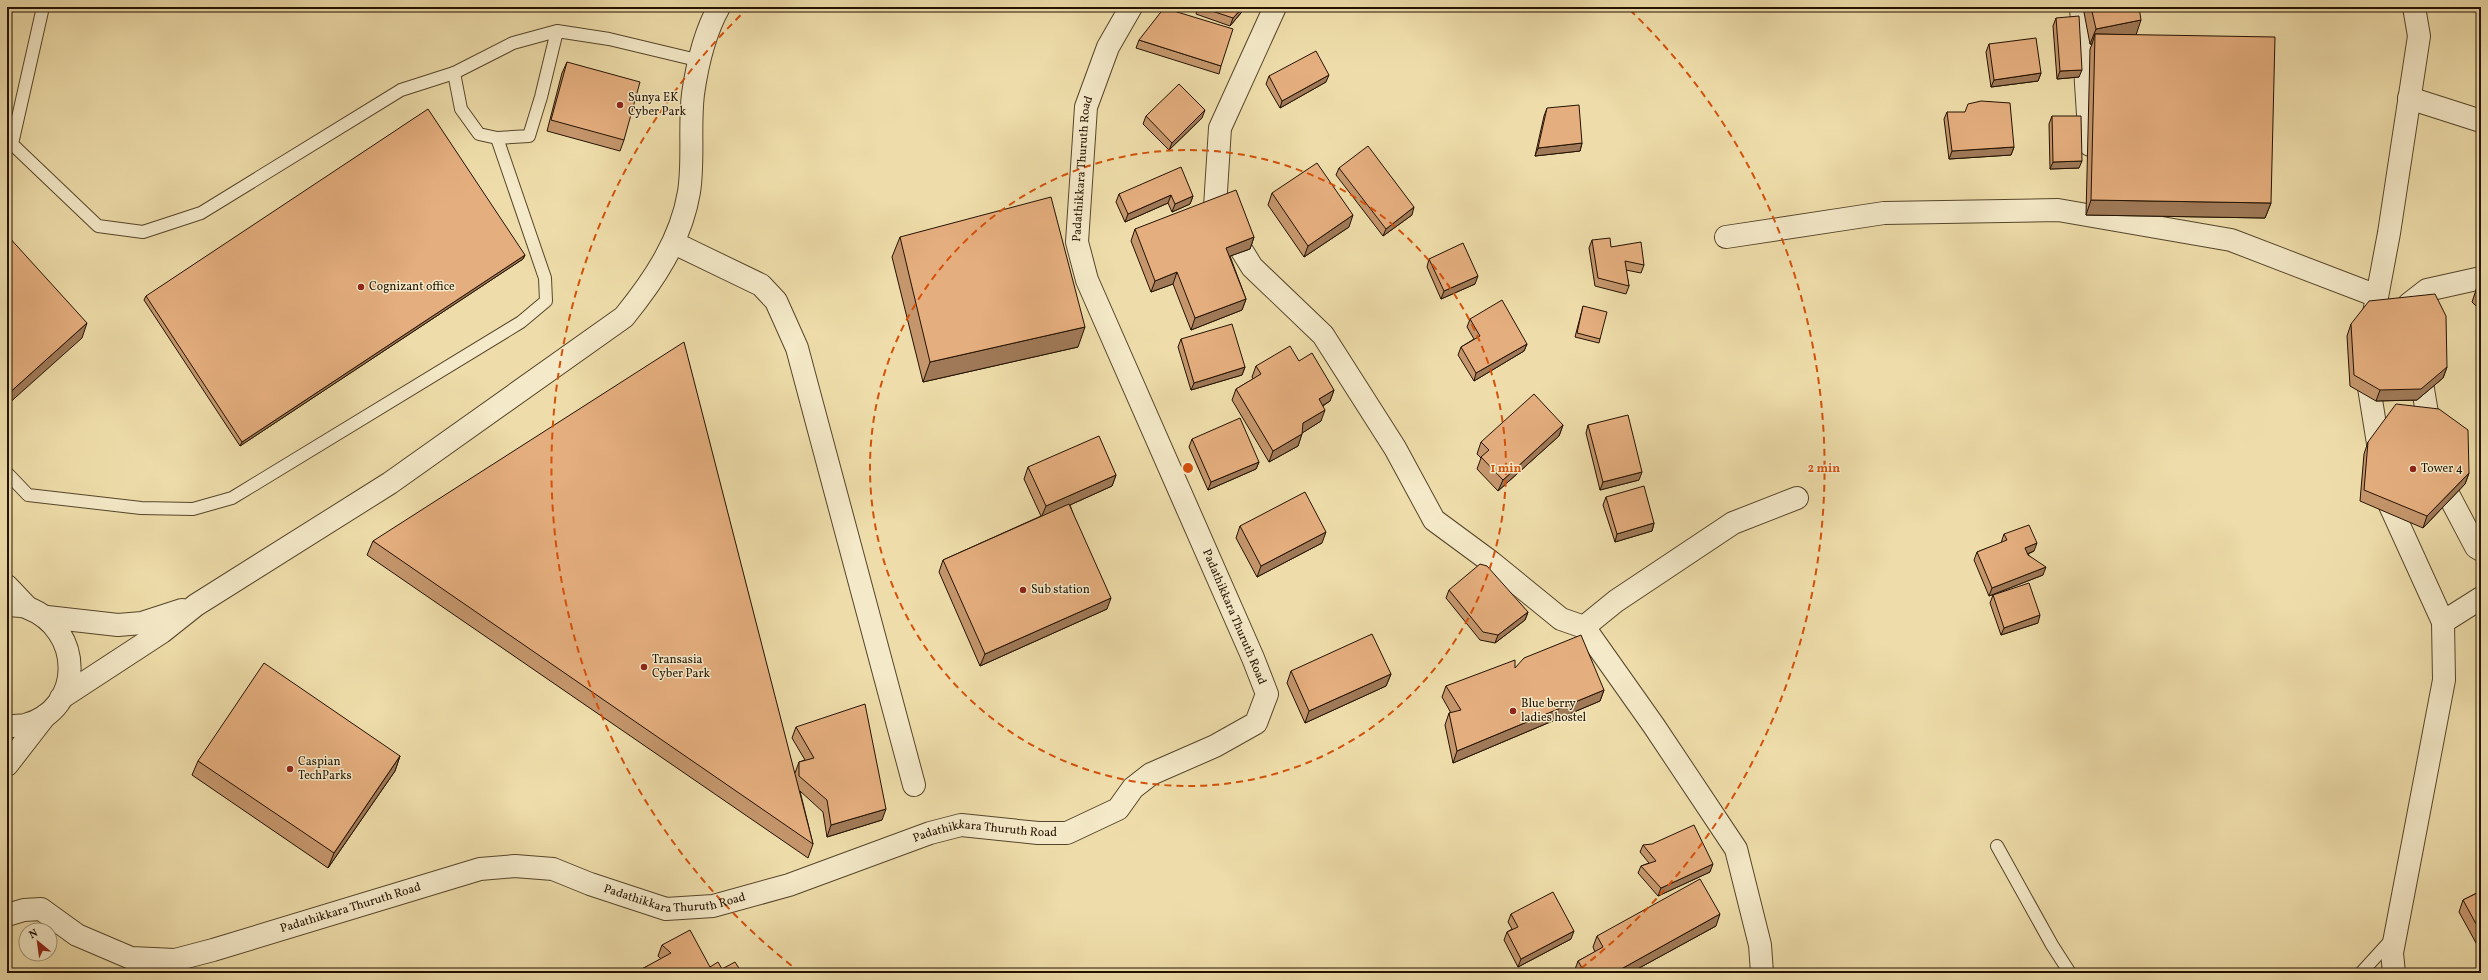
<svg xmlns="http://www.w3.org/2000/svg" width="2488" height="980" viewBox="0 0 2488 980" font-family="Vollkorn,serif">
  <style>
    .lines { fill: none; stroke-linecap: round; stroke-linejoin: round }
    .lane-casing { stroke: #56452a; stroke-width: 14 }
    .street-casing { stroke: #56452a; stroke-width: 24 }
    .lane { stroke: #f4e9c8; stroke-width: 12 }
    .street { stroke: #f4e9c8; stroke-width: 22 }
    .wall { fill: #c5966c; stroke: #231200 }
    .shaded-wall { fill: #a07a58; stroke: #231200 }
    .building { fill: #e5ae7e; stroke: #231200 }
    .ring { fill: none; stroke: #d4520b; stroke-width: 2; stroke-dasharray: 7 5 }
    .poi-dot { fill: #8f2418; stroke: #f4e9c8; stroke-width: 1.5 }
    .labels { text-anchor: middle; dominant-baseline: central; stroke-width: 3; stroke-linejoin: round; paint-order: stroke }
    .poi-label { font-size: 12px; fill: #231200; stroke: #f4e9c8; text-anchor: start }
    .street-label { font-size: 12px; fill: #231200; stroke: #f4e9c8 }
    .centre { fill: #d4520b; stroke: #f4e9c8; stroke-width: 2 }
    .ring-label { font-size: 12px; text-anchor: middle; font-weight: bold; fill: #d4520b; stroke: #f4e9c8; stroke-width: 3; stroke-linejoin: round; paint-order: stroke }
  </style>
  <rect width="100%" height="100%" fill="#eda"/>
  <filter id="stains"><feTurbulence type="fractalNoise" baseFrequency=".005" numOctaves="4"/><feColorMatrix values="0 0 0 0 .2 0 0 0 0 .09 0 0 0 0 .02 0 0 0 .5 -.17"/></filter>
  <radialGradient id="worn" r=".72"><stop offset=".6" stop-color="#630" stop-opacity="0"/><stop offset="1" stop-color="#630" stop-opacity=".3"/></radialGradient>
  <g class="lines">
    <defs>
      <g id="lane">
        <path d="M 43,7 L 12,144 L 98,226 L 143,232 L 201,213 L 401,90 L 454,73"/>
        <path d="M 557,31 L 541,97 L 529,136 L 497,138 L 479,134 L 461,109 L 454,73 L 513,43 L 557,31 L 609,39 L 701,61"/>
        <path d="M 7,473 L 28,495 L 141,508 L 193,509 L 232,498 L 521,322 L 546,301 L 545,278 L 497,138"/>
        <path d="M 1997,846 L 2052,945 L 2070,973"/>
        <path d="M 2361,973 L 2391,940"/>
      </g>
      <g id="street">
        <path d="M 1275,7 L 1220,128 L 1215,207 L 1252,267 L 1323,335 L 1395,448 L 1434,520 L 1491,562 L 1561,619 L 1584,627 L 1654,726 L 1736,849 L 1760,945 L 1762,973"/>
        <path d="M 2081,7 L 2090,145"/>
        <path d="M 2409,98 L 2481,121"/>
        <path d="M 1726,237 L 1884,213 L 2058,210 L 2231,240 L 2377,296"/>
        <path d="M 674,243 L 761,285 L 776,301 L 797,348 L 914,785"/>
        <path d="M 2412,321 L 2409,304 L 2427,290 L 2481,278"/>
        <path d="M 2371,329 L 2389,233 L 2419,36 L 2414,7"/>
        <path d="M 2419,365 L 2431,437"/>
        <path d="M 2366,369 L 2387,499 L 2443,622 L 2444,680 L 2392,953 L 2394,973"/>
        <path d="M 2437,473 L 2476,547 L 2481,550"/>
        <path d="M 7,586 L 27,607"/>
        <path d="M 7,605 C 14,606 22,605 28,608 C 83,629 85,709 25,725 C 20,726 13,726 7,726"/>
        <path d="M 47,617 L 118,625 L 142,623 L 182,610"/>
        <path d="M 2443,622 L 2481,598"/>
        <path d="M 1584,627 L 1616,601 L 1733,523 L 1797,498"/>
        <path d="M 61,698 L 162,632 L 196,605 L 390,483 L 624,317 C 654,280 681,240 689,192 C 694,160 689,126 693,94 C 697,66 705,32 719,7"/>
        <path d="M 7,765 L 45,716"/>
        <path id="s1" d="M 7,915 L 24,910 L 41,909 L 77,935 L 131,958 L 175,960 L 213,950 L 480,869 L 515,866 L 553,869 L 590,884 L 666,909 L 713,906 L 789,885 L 930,833 L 961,825 L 1038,833 L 1067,833 L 1118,809 L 1133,788 L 1151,774 L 1215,746 L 1256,723 L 1267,694 L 1253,658 L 1087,280 L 1077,242 L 1086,107 L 1108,47 L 1131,7"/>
      </g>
    </defs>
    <use href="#lane" class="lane-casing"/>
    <use href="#street" class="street-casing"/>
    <use href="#lane" class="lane"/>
    <use href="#street" class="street"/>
  </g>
  <g class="wall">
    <path d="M 1198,7 L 1246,7 L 1230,26 L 1196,14 Z"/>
    <path d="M 2083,7 L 2139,7 L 2136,35 L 2271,203 L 2265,218 L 2086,215 L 2090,49 L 2092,44 L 2090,44 Z"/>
    <path d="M 2267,7 L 2287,7 L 2268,11 Z"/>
    <path d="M 2056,18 L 2079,77 L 2057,79 L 2053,26 Z"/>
    <path d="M 1139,40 L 1221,66 L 1219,74 L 1136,48 Z"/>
    <path d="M 1989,44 L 2041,73 L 2038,81 L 1991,87 L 1986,52 Z"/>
    <path d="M 567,62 L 624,140 L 620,151 L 547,131 L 562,73 Z"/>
    <path d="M 1269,76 L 1326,82 L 1280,108 L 1266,84 Z"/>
    <path d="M 1547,108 L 1582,143 L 1580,151 L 1535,156 L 1544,116 Z"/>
    <path d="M 1947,112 L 2014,147 L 2011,155 L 1949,159 L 1944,119 Z"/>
    <path d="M 1146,116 L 1202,118 L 1169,150 L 1143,124 Z"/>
    <path d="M 2052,116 L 2079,168 L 2050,169 L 2049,124 Z"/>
    <path d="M 1339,168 L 1412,215 L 1383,236 L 1336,175 Z"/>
    <path d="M 1272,193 L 1349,227 L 1304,257 L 1268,205 Z"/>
    <path d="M 1119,194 L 1193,196 L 1190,204 L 1172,212 L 1168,203 L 1125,222 L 1116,202 Z"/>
    <path d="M 1135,229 L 1254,237 L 1250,249 L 1230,256 L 1246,299 L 1242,310 L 1191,330 L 1173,284 L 1151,292 L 1131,241 Z"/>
    <path d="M 900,237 L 1078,347 L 923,382 L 892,257 Z"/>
    <path d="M 1592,240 L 1611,247 L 1644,265 L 1641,273 L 1626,270 L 1629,286 L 1626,294 L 1595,286 L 1589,248 Z"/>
    <path d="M 525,255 L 523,259 L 240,446 L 144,300 L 146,296 Z"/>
    <path d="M 1429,259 L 1475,284 L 1441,299 L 1427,267 Z"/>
    <path d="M 2481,275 L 2481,311 L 2472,302 Z"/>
    <path d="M 1583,306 L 1600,339 L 1599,343 L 1575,337 Z"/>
    <path d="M 1470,319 L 1527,344 L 1524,351 L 1474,381 L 1458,355 L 1461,347 L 1474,339 L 1467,327 Z"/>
    <path d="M 2351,324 L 2447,367 L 2443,378 L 2417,400 L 2376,401 L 2350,386 L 2347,336 Z"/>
    <path d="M 1181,339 L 1245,367 L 1242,375 L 1191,390 L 1178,347 Z"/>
    <path d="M 1299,361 L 1334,390 L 1330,401 L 1323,406 L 1321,421 L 1302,433 L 1298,446 L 1269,462 L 1232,400 L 1236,389 L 1253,379 L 1252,377 L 1256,366 Z"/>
    <path d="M 1563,425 L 1559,436 L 1498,491 L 1477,469 L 1481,458 L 1477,454 L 1481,442 Z"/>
    <path d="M 1588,425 L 1639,480 L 1600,490 L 1586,433 Z"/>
    <path d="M 1192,439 L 1259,462 L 1256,469 L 1208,490 L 1189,447 Z"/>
    <path d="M 2368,442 L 2469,473 L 2465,484 L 2423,528 L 2360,501 L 2364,454 Z"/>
    <path d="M 1028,467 L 1116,475 L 1112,486 L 1070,505 L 1107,609 L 980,666 L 939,572 L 943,560 L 1041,516 L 1024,479 Z"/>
    <path d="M 1606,497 L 1654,523 L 1652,531 L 1615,542 L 1603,505 Z"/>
    <path d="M 1240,526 L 1322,543 L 1257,577 L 1236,538 Z"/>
    <path d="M 2004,534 L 2034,551 L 2028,554 L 2043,575 L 1989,596 L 1974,560 L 1977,552 L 2001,543 Z"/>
    <path d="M 373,541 L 795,773 L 799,762 L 805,760 L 792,738 L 796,727 L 882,820 L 827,837 L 823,812 L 800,791 L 813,844 L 808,858 L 367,555 Z"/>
    <path d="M 1449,590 L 1528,612 L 1525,620 L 1495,643 L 1480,640 L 1446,598 Z"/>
    <path d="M 1993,595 L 2038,623 L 2001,635 L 1990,603 Z"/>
    <path d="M 1515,668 L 1604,690 L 1600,701 L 1453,763 L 1445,725 L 1449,713 L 1451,713 L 1442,697 L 1446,686 Z"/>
    <path d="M 1291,671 L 1391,674 L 1386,686 L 1305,723 L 1287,683 Z"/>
    <path d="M 400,756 L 395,771 L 328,868 L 192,775 L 198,761 Z"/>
    <path d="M 1643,845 L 1710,872 L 1658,896 L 1638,873 L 1641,866 L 1649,863 L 1640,852 Z"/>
    <path d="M 2481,891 L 2481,952 L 2459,912 L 2463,900 Z"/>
    <path d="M 1511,914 L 1571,939 L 1518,967 L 1504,940 L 1507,932 L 1512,929 L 1508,922 Z"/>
    <path d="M 1716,926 L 1630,973 L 1575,973 L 1574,972 L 1578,961 L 1595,952 L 1593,947 L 1597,936 Z"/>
    <path d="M 662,945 L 710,967 L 742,973 L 639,973 L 640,970 L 661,959 L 658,956 Z"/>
  </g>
  <g class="shaded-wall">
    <path d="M 1243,7 L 1246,7 L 1230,26 L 1233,18 Z"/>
    <path d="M 2269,7 L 2287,7 L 2268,11 Z"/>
    <path d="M 2141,20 L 2136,35 L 2095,34 L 2092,44 L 2090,44 L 2096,29 Z"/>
    <path d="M 2082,70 L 2079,77 L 2057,79 L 2060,71 Z"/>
    <path d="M 2041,73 L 2038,81 L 1991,87 L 1994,80 Z"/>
    <path d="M 1329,75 L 1326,82 L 1280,108 L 1282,101 Z"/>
    <path d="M 1205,110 L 1202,118 L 1169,150 L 1172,143 Z"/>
    <path d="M 1582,143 L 1580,151 L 1535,156 L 1538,148 Z"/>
    <path d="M 2014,147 L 2011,155 L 1949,159 L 1952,151 Z"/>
    <path d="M 2082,161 L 2079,168 L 2050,169 L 2053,162 Z"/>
    <path d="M 1171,195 L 1168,203 L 1125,222 L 1128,214 Z"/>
    <path d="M 1193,196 L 1190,204 L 1172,212 L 1175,204 Z"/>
    <path d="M 2091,200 L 2271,203 L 2265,218 L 2086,215 Z"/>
    <path d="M 1414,207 L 1412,215 L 1383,236 L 1386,229 Z"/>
    <path d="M 1353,215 L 1349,227 L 1304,257 L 1308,246 Z"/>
    <path d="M 1254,237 L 1250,249 L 1222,259 L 1226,248 Z"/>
    <path d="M 525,255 L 523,259 L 240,446 L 242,442 Z"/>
    <path d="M 1177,272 L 1173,284 L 1151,292 L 1155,281 Z"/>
    <path d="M 1478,276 L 1475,284 L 1441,299 L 1444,291 Z"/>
    <path d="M 1246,299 L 1242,310 L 1191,330 L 1195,318 Z"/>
    <path d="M 87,323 L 82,338 L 7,405 L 7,395 Z"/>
    <path d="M 1085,327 L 1078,347 L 923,382 L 930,362 Z"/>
    <path d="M 1527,344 L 1524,351 L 1474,381 L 1476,373 Z"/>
    <path d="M 1245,367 L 1242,375 L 1191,390 L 1194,383 Z"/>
    <path d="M 2447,367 L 2443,378 L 2417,400 L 2376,401 L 2380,390 Z"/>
    <path d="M 1334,390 L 1330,401 L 1315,410 L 1319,399 Z"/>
    <path d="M 1325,410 L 1321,421 L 1299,435 L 1303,423 Z"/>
    <path d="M 1563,425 L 1559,436 L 1498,491 L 1503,480 Z"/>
    <path d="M 1302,434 L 1298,446 L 1269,462 L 1273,451 Z"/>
    <path d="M 1259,462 L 1256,469 L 1208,490 L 1211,482 Z"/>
    <path d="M 1642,472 L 1639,480 L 1600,490 L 1603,482 Z"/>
    <path d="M 2469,473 L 2465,484 L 2423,528 L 2427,516 Z"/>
    <path d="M 1116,475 L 1112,486 L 1041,518 L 1046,506 Z"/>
    <path d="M 1654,523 L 1652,531 L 1615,542 L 1617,534 Z"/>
    <path d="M 1326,532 L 1322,543 L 1257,577 L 1261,566 Z"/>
    <path d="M 2037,543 L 2034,551 L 2022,556 L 2025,548 Z"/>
    <path d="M 2046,567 L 2043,575 L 1989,596 L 1992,588 Z"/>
    <path d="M 1111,598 L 1107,609 L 980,666 L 985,654 Z"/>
    <path d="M 1528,612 L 1525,620 L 1495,643 L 1498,635 Z"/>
    <path d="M 2040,615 L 2038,623 L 2001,635 L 2004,628 Z"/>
    <path d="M 1391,674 L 1386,686 L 1305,723 L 1309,711 Z"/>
    <path d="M 1604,690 L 1600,701 L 1453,763 L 1457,751 Z"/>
    <path d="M 400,756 L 395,771 L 328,868 L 334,853 Z"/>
    <path d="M 886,809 L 882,820 L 827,837 L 831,825 Z"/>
    <path d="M 1713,864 L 1710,872 L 1658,896 L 1661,888 Z"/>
    <path d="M 1720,914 L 1716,926 L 1630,973 L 1614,973 Z"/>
    <path d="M 1574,931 L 1571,939 L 1518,967 L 1521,959 Z"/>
  </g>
  <g class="building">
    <path d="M 1200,7 L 1243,7 L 1233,18 Z"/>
    <path d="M 2091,7 L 2139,7 L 2141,20 L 2096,29 Z"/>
    <path d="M 1164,8 L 1233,29 L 1221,66 L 1139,40 Z"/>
    <path d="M 2079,16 L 2082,70 L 2060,71 L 2056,18 Z"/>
    <path d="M 2095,34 L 2275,37 L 2271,203 L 2091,200 Z"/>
    <path d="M 2036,38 L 2041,73 L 1994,80 L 1989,44 Z"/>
    <path d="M 1316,51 L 1329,75 L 1282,101 L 1269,76 Z"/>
    <path d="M 567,62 L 640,82 L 624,140 L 551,120 Z"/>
    <path d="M 1179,84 L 1205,110 L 1172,143 L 1146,116 Z"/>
    <path d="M 1981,101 L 2010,103 L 2014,147 L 1952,151 L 1947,112 L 1965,112 L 1968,104 Z"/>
    <path d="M 1579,105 L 1582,143 L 1538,148 L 1547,108 Z"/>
    <path d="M 428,109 L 525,255 L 242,442 L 146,296 Z"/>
    <path d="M 2052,116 L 2081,116 L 2082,161 L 2053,162 Z"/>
    <path d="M 1368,146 L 1414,207 L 1386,229 L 1339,168 Z"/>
    <path d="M 1317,163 L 1353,215 L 1308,246 L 1272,193 Z"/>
    <path d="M 1181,167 L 1193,196 L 1175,204 L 1171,195 L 1128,214 L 1119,194 Z"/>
    <path d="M 1236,190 L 1254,237 L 1226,248 L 1246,299 L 1195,318 L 1177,272 L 1155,281 L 1135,229 Z"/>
    <path d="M 1051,197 L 1085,327 L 930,362 L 900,237 Z"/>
    <path d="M 7,235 L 87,323 L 7,395 Z"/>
    <path d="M 1610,238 L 1611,247 L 1641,242 L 1644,265 L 1625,261 L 1629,286 L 1598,278 L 1592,240 Z"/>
    <path d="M 1463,243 L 1478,276 L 1444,291 L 1429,259 Z"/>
    <path d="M 2481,276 L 2481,295 L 2476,290 Z"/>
    <path d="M 2435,294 L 2446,316 L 2447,367 L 2421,389 L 2380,390 L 2354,375 L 2351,324 L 2369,301 Z"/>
    <path d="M 1502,300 L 1527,344 L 1476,373 L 1461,347 L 1480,336 L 1470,319 Z"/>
    <path d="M 1583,306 L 1607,312 L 1600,339 L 1577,333 Z"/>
    <path d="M 1232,324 L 1245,367 L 1194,383 L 1181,339 Z"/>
    <path d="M 684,342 L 813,844 L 373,541 Z"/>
    <path d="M 1290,346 L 1299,361 L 1312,353 L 1334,390 L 1319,399 L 1325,410 L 1303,423 L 1302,434 L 1273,451 L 1236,389 L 1261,374 L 1256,366 Z"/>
    <path d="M 1534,394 L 1563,425 L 1503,480 L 1481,457 L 1489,450 L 1481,442 Z"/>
    <path d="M 2396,404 L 2439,409 L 2468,430 L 2469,473 L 2427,516 L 2364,490 L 2368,442 Z"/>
    <path d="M 1628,415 L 1642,472 L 1603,482 L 1588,425 Z"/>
    <path d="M 1240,418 L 1259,462 L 1211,482 L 1192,439 Z"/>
    <path d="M 1099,436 L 1116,475 L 1046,506 L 1028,467 Z"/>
    <path d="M 1644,486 L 1654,523 L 1617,534 L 1606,497 Z"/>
    <path d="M 1305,492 L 1326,532 L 1261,566 L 1240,526 Z"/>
    <path d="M 1069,504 L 1111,598 L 985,654 L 943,560 Z"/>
    <path d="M 2029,525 L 2037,543 L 2025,548 L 2028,555 L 2046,567 L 1992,588 L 1977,552 L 2007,540 L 2004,534 Z"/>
    <path d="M 1480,564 L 1487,566 L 1528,612 L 1498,635 L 1483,632 L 1449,590 Z"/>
    <path d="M 2029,583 L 2040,615 L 2004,628 L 1993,595 Z"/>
    <path d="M 1372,634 L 1391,674 L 1309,711 L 1291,671 Z"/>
    <path d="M 1581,635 L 1604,690 L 1457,751 L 1449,713 L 1461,710 L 1446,686 L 1515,660 L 1515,668 L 1524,658 Z"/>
    <path d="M 264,663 L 400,756 L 334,853 L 198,761 Z"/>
    <path d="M 865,704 L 886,809 L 831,825 L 827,800 L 799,776 L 799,762 L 814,758 L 796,727 Z"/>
    <path d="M 1694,825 L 1713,864 L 1661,888 L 1641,866 L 1656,861 L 1643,845 L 1652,844 Z"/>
    <path d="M 1700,879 L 1720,914 L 1614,973 L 1585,973 L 1578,961 L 1603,947 L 1597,936 Z"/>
    <path d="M 2481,891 L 2481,933 L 2463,900 Z"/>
    <path d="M 1553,892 L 1574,931 L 1521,959 L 1507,932 L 1518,927 L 1511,914 Z"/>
    <path d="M 690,930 L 710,967 L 718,962 L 722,969 L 735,962 L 742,973 L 642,973 L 640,970 L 671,953 L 662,945 Z"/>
  </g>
  <g class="ring">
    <circle cx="1188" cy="468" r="318"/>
    <path d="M801 973A636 636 0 0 1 746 10M1630 10A636 636 0 0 1 1575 973"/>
  </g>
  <g class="poi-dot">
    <circle cx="620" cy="105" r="4"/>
    <circle cx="361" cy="287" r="4"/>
    <circle cx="2413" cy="469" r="4"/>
    <circle cx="1023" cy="590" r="4"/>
    <circle cx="644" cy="667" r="4"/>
    <circle cx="1513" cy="711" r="4"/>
    <circle cx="290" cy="769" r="4"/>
  </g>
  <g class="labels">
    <g class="poi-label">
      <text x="628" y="98">Sunya EK<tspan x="628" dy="14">Cyber Park</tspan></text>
      <text x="369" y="287">Cognizant office</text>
      <text x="2421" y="469">Tower 4</text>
      <text x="1031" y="590">Sub station</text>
      <text x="652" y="660">Transasia<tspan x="652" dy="14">Cyber Park</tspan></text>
      <text x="1521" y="704">Blue berry<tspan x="1521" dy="14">ladies hostel</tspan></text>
      <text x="298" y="762">Caspian<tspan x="298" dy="14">TechParks</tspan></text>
    </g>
    <g class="street-label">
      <text stroke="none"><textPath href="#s1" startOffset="1925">Padathikkara Thuruth Road</textPath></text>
      <text transform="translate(1234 617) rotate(67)">Padathikkara Thuruth Road</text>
      <text stroke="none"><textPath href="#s1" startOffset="1025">Padathikkara Thuruth Road</textPath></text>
      <text stroke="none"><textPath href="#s1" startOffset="701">Padathikkara Thuruth Road</textPath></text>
      <text stroke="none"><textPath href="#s1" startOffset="365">Padathikkara Thuruth Road</textPath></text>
    </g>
  </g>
  <circle cx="1188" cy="468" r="6" class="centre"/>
  <g class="ring-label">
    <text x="1506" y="472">1 min</text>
    <text x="1824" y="472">2 min</text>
  </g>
  <rect width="2488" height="980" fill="none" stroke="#eda" stroke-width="24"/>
  <rect x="8" y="8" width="2472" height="964" fill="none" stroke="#231200" stroke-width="2"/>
  <rect x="12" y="12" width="2464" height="956" fill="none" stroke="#231200"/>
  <g transform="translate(38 942) rotate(331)"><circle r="19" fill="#f4e9c8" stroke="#a09378"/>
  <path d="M0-3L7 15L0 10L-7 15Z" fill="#8f2418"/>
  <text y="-6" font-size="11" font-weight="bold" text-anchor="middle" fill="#231200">N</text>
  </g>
  <rect width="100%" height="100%" filter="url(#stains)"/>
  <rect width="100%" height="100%" fill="url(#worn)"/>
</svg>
